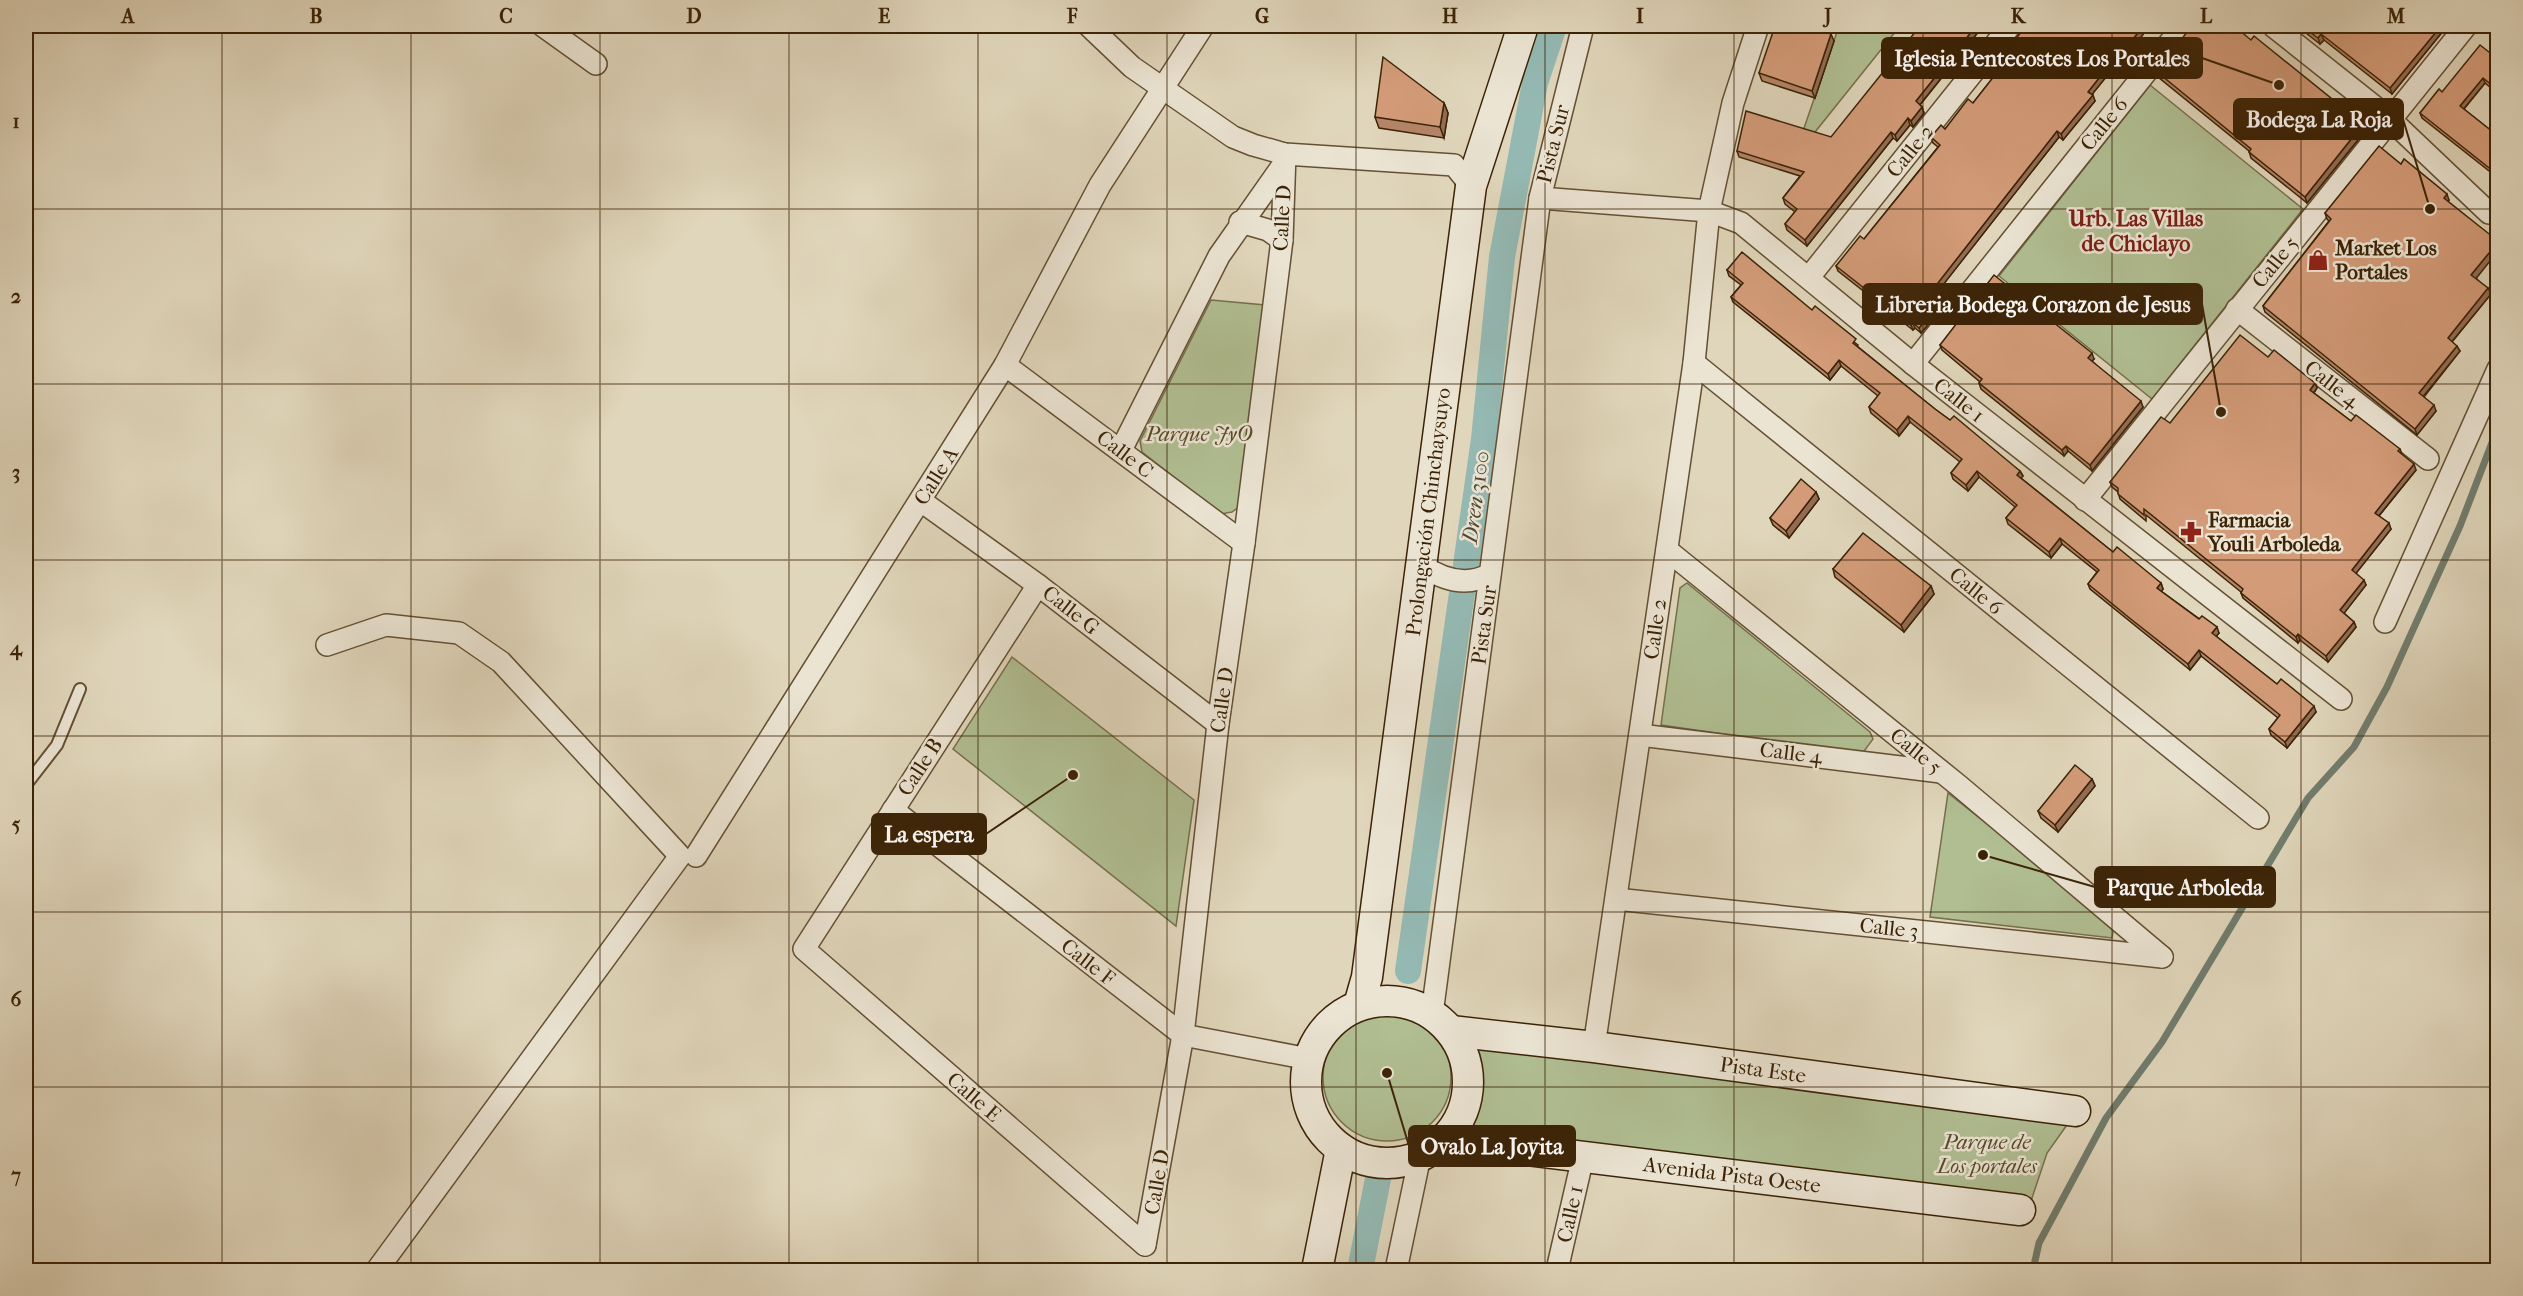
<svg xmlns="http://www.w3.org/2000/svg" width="2523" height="1296" viewBox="0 0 2523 1296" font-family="'IM FELL French Canon',serif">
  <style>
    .green { fill: #b0be92; stroke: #76704c; stroke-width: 1.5 }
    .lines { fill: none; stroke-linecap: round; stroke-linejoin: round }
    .stream { stroke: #707d6e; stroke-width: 7 }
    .canal { stroke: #94b9b3; stroke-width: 26 }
    .lane-casing { stroke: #645033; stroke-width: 14 }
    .street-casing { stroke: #645033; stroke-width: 24 }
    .secondary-casing { stroke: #3b2306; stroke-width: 33 }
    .lane { stroke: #ebe4d3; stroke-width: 10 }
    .street { stroke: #ebe4d3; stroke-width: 21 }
    .secondary { stroke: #ebe4d3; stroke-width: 30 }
    .wall { fill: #b58567; stroke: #3b2306; stroke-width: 1.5 }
    .shaded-wall { fill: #946c54; stroke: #3b2306; stroke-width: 1.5 }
    .building { fill: #d39b78; stroke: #3b2306; stroke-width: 1.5 }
    .grid { fill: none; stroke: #3b2306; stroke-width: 1.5; stroke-opacity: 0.55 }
    .labels { text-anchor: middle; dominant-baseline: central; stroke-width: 5; stroke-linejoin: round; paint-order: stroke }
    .street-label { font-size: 21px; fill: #3b2306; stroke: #ebe4d3 }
    .poi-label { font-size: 21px; font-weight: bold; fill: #3b2306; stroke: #ebe4d3; text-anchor: start }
    .park-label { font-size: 21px; font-style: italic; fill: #584a29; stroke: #ebe4d3 }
    .neighbourhood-label { font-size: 22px; font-weight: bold; fill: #7a1f14; stroke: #ebe4d3 }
    .water-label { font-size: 22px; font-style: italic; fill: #514831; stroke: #ebe4d3 }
    .leader { fill: none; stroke: #3b2306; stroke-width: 2 }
    .callout-dot { fill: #3b2306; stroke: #ebe4d3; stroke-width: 2 }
    .callout { fill: #3b2306; stroke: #3b2306; stroke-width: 2 }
    .callout-label { font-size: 22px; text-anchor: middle; font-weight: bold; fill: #fff }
    .neatline { fill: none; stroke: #3b2306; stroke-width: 2 }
    .grid-label { font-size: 20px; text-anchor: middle; font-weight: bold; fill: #3b2306 }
  </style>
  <rect width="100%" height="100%" fill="#e0d6bb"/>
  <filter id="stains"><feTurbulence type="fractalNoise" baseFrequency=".00333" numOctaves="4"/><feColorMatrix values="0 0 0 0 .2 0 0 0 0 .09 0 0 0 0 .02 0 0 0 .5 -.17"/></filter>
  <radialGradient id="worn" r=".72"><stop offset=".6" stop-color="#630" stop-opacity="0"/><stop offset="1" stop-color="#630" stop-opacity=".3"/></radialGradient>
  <g class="green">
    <path d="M 1839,26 L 1900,26 L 1811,137 L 1802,134 Z"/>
    <path d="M 2150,85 L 2303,209 L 2152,399 L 1999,276 Z"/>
    <path d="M 1211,300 L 1265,305 L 1240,506 L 1232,512 L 1221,514 L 1142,452 L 1140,441 Z"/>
    <path d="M 1687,583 L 1870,732 L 1873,739 L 1862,754 L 1661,725 L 1680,588 Z"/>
    <path d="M 1012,657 L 1194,800 L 1176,926 L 953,749 Z"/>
    <path d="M 1948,793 L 2114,925 L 2112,938 L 1930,917 Z"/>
    <circle cx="1387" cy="1077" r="64"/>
    <path d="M 1473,1047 L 2069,1122 L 2047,1153 L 2031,1201 L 1465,1128 C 1478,1093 1484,1085 1473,1047 Z"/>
  </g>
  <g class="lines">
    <path class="stream" d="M 2033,1270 L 2039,1243 L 2106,1118 L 2162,1042 L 2308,798 L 2354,747 L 2387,687 L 2460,526 L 2498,427"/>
    <g class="canal">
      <path d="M 1408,971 L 1484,439 L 1502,257 L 1535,83 L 1554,26"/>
      <path d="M 1360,1270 L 1378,1179"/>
    </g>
    <defs>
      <path id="lane" d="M 26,785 L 57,745 L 80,689"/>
      <g id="street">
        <path d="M 543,26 L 596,64"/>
        <path d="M 1089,26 L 1132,67 L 1233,137 L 1253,145 L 1285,154 L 1454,165 L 1471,186"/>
        <path d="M 2273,26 L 2390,119 L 2489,213"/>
        <path d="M 1540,198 L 1709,211 L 1741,223 L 1913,364 L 2341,699"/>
        <path d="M 1240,222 L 1268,230 L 1282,240"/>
        <path d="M 1810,276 L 2010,26"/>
        <path d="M 2237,309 L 2428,459"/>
        <path d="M 1694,363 L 2258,818"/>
        <path d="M 1913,364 L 2183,26"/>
        <path d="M 1005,365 L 1244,543"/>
        <path d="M 1121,450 L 1219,256 L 1285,162"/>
        <path d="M 2085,500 L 2466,26"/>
        <path d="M 921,501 L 1038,585 L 1218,724"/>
        <path d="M 1667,550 L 1958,785 L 2162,957"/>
        <path d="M 1421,565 C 1443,580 1467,587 1490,574"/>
        <path d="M 1038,585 L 804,949 L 1145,1245"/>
        <path d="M 2385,622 L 2498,369"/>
        <path d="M 327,645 L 386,625 L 459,633 L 501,662 L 680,856 L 377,1270"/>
        <path d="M 1640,735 L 1941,772"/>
        <path d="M 893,810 L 1183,1035 L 1309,1059"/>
        <path d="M 696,856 L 1005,365 L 1100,185 L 1203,26"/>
        <path d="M 1616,899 L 2162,957"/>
        <path d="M 1432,1014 L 1540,198 L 1583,26"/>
        <path d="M 1594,1047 L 1694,363 L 1709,211 L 1733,103 L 1758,26"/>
        <path d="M 1145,1245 L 1183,1035 L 1218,724 L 1244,543 L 1282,240 L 1285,154"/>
        <path d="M 1396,1270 L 1420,1156"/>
        <path d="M 1557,1270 L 1583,1157"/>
      </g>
      <g id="secondary">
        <circle cx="1387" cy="1082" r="81"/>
        <path d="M 1359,1005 L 1367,977 L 1471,186 L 1523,26"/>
        <path d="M 1451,1031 L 1594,1047 L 2075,1111"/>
        <path d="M 1444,1140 L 2020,1210"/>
        <path d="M 1317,1270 L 1341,1149"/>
      </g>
    </defs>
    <use href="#lane" class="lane-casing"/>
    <use href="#street" class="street-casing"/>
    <use href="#secondary" class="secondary-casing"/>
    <use href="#lane" class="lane"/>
    <use href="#street" class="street"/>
    <use href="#secondary" class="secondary"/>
  </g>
  <g class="wall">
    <path d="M 1983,26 L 1920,105 L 1922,107 L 1924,113 L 1913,127 L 1910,125 L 1897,141 L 1893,138 L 1807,246 L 1787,230 L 1785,224 L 1795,212 L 1785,204 L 1783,198 L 1800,176 L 1739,157 L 1737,151 L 1831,137 Z"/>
    <path d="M 2149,26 L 2126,58 L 2123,56 L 2092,94 L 2095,101 L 2063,140 L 2059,137 L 1923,310 L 1932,320 L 1921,333 L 1915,328 L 1913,330 L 1838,271 L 1836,266 L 1864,239 L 1938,147 L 1933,143 L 1931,137 L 1945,129 L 1973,103 L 2000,69 L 1997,62 Z"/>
    <path d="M 2305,26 L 2441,26 L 2443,31 L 2392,94 L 2324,40 L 2320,44 L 2306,33 L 2303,27 Z"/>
    <path d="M 1834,41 L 1815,98 L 1762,81 L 1759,73 Z"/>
    <path d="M 2498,59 L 2498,94 L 2485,83 L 2464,109 L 2498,136 L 2498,178 L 2422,118 L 2420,113 L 2442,92 Z"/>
    <path d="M 2156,71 L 2339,110 L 2338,111 L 2362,135 L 2307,203 L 2251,158 L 2249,151 L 2158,77 Z"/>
    <path d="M 1444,103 L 1448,113 L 1444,138 L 1379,128 L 1375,117 Z"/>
    <path d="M 2401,164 L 2449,200 L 2448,201 L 2476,278 L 2491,294 L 2452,342 L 2460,351 L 2424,397 L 2436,411 L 2417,435 L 2265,312 L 2263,306 L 2329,221 L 2327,219 L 2325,213 Z"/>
    <path d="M 1727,270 L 1812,310 L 1858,345 L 1857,346 L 1935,409 L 2020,471 L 2023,476 L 2021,478 L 2113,552 L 2161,583 L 2163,589 L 2161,591 L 2219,633 L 2216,636 L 2277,684 L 2316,712 L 2287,748 L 2271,735 L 2269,729 L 2278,718 L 2201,656 L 2190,670 L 2090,589 L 2088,584 L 2097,572 L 2062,544 L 2051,558 L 2008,524 L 2006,518 L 2015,507 L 1979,477 L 1968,491 L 1953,479 L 1951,473 L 1960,462 L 1910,422 L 1899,436 L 1871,413 L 1869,407 L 1878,396 L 1841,366 L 1830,380 L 1733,302 L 1731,297 L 1741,285 L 1729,276 Z"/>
    <path d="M 1940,345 L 2094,359 L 2092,361 L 2143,407 L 2092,471 L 2068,451 L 2064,456 L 1981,389 L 1979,383 L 1980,382 L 1942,350 Z"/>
    <path d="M 2268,357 L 2315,383 L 2317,388 L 2314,393 L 2351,421 L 2400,449 L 2402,454 L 2416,470 L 2379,516 L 2391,529 L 2356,573 L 2366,585 L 2344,613 L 2354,622 L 2356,627 L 2328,662 L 2300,640 L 2298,643 L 2243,598 L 2241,593 L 2241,592 L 2146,515 L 2146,521 L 2120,499 L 2118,492 L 2112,487 L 2110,482 L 2170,423 Z"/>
    <path d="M 1816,492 L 1819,499 L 1789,538 L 1773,525 L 1770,518 Z"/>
    <path d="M 1833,569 L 1931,586 L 1934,594 L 1904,632 L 1835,577 Z"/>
    <path d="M 2092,779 L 2095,786 L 2058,832 L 2041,818 L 2038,811 Z"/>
  </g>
  <g class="shaded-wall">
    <path d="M 1976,26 L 1983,26 L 1918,107 L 1916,101 Z"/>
    <path d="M 2143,26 L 2149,26 L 2126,58 L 2123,52 Z"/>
    <path d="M 2441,26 L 2443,31 L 2392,94 L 2390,88 Z"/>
    <path d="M 1831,34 L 1834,41 L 1815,98 L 1812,91 Z"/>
    <path d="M 2321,34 L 2324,40 L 2320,44 L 2318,38 Z"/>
    <path d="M 2121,50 L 2123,56 L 2090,97 L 2088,92 Z"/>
    <path d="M 2483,78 L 2485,83 L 2462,111 L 2460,106 Z"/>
    <path d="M 2093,95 L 2095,101 L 2063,140 L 2061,134 Z"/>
    <path d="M 1444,103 L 1448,113 L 1444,138 L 1440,127 Z"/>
    <path d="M 2337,103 L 2339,110 L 2336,113 L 2334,107 Z"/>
    <path d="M 1922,107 L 1924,113 L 1913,127 L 1911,121 Z"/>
    <path d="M 1908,118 L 1910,125 L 1897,141 L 1895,135 Z"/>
    <path d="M 2360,128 L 2362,135 L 2307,203 L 2305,197 Z"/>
    <path d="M 2057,131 L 2059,137 L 1921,313 L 1919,307 Z"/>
    <path d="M 1891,132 L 1893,138 L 1807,246 L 1805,240 Z"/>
    <path d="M 2447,194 L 2449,200 L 2446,204 L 2444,198 Z"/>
    <path d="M 2498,242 L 2498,251 L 2474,281 L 2471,275 Z"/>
    <path d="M 2488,288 L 2491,294 L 2450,344 L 2448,338 Z"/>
    <path d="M 1930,315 L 1932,320 L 1921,333 L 1919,328 Z"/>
    <path d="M 1913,323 L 1915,328 L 1913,330 L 1911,325 Z"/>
    <path d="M 2457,346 L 2460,351 L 2421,399 L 2419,393 Z"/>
    <path d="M 2092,353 L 2094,359 L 2090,363 L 2088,358 Z"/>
    <path d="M 1839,360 L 1841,366 L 1830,380 L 1828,374 Z"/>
    <path d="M 2315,383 L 2317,388 L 2312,395 L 2310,390 Z"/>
    <path d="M 2141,401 L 2143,407 L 2092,471 L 2090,465 Z"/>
    <path d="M 2434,405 L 2436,411 L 2417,435 L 2415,429 Z"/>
    <path d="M 1908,416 L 1910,422 L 1899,436 L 1897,430 Z"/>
    <path d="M 2066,446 L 2068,451 L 2064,456 L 2062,450 Z"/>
    <path d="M 2414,464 L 2416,470 L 2377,518 L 2375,513 Z"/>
    <path d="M 1977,471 L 1979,477 L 1968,491 L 1966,485 Z"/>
    <path d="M 2020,471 L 2023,476 L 2019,480 L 2017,475 Z"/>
    <path d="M 1816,492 L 1819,499 L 1789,538 L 1786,531 Z"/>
    <path d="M 2389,523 L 2391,529 L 2354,576 L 2352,570 Z"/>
    <path d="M 2060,538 L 2062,544 L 2051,558 L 2049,552 Z"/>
    <path d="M 2364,580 L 2366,585 L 2342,616 L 2340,610 Z"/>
    <path d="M 2161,583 L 2163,589 L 2159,594 L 2157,588 Z"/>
    <path d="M 1931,586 L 1934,594 L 1904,632 L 1901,625 Z"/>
    <path d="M 2354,622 L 2356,627 L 2328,662 L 2326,656 Z"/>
    <path d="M 2217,627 L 2219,633 L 2214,639 L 2212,633 Z"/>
    <path d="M 2298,634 L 2300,640 L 2298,643 L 2296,637 Z"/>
    <path d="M 2199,650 L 2201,656 L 2190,670 L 2188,664 Z"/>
    <path d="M 2314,706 L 2316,712 L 2287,748 L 2285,742 Z"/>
    <path d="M 2092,779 L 2095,786 L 2058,832 L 2055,825 Z"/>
  </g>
  <g class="building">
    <path d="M 1775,26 L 1807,26 L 1831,34 L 1812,91 L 1759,73 Z"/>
    <path d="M 1920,26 L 1976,26 L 1916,101 L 1922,107 L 1911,121 L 1908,118 L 1895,135 L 1891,132 L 1805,240 L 1785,224 L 1797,209 L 1783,198 L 1804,172 L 1737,151 L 1746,111 L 1831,137 Z"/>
    <path d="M 2026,26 L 2143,26 L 2123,52 L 2121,50 L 2088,92 L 2093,95 L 2061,134 L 2057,131 L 1919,307 L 1930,315 L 1919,328 L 1913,323 L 1911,325 L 1836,266 L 1860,236 L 1864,239 L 1940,145 L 1931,137 L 1941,125 L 1945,129 L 1968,99 L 1973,103 L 2002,66 L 1997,62 Z"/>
    <path d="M 2192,26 L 2234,26 L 2251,40 L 2254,36 L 2337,103 L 2334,107 L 2360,128 L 2305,197 L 2249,152 L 2251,149 L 2156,71 Z"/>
    <path d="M 2305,26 L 2441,26 L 2390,88 L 2321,34 L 2318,38 L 2303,27 Z"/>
    <path d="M 2480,45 L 2498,59 L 2498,90 L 2483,78 L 2460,106 L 2498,136 L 2498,175 L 2420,113 L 2439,89 L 2442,92 Z"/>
    <path d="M 1383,57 L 1444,103 L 1440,127 L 1375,117 Z"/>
    <path d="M 2379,146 L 2401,164 L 2404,159 L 2447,194 L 2444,198 L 2498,241 L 2498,242 L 2471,275 L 2488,288 L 2448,338 L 2457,346 L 2419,393 L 2434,405 L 2415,429 L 2263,306 L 2331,219 L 2325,213 Z"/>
    <path d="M 1742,252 L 1812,310 L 1815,306 L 1856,339 L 1853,343 L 1935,409 L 1950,420 L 1954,416 L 2020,471 L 2017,475 L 2113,552 L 2117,547 L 2161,583 L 2157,588 L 2199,619 L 2202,616 L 2217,627 L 2212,633 L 2277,684 L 2281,679 L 2314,706 L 2285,742 L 2269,729 L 2280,715 L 2199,650 L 2188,664 L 2132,620 L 2088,584 L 2099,570 L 2060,538 L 2049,552 L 2035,541 L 2006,518 L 2017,505 L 1991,483 L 1977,471 L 1966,485 L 1951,473 L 1962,459 L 1936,438 L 1908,416 L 1897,430 L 1869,407 L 1880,393 L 1866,382 L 1839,360 L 1828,374 L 1731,297 L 1743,283 L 1727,270 Z"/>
    <path d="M 1994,275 L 2092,353 L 2088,358 L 2141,401 L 2090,465 L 2066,446 L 2062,450 L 1979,383 L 1982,379 L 1940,345 Z"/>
    <path d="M 2240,335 L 2268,357 L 2274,350 L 2315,383 L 2310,390 L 2351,421 L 2356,415 L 2400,449 L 2398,451 L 2414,464 L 2375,513 L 2389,523 L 2352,570 L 2364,580 L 2340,610 L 2354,622 L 2326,656 L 2298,634 L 2296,637 L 2241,593 L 2243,589 L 2144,509 L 2144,515 L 2118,494 L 2118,488 L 2110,482 L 2161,417 L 2170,423 Z"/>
    <path d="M 1801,479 L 1816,492 L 1786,531 L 1770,518 Z"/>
    <path d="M 1863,533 L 1931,586 L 1901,625 L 1833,569 Z"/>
    <path d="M 2075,765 L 2092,779 L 2055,825 L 2038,811 Z"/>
  </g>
  <path class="grid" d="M 222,26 L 222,1270M 411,26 L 411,1270M 600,26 L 600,1270M 789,26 L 789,1270M 978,26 L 978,1270M 1167,26 L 1167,1270M 1356,26 L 1356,1270M 1545,26 L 1545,1270M 1734,26 L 1734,1270M 1923,26 L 1923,1270M 2112,26 L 2112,1270M 2301,26 L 2301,1270M 26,209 L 2498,209M 26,384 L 2498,384M 26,560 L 2498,560M 26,736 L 2498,736M 26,912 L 2498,912M 26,1087 L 2498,1087"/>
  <defs>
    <symbol id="shop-bare" viewBox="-9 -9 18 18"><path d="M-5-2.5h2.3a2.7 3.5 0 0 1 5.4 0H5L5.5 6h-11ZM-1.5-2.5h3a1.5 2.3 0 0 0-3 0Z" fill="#8f2418" stroke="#ebe4d3" stroke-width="2.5" paint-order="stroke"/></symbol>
    <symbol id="pharmacy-bare" viewBox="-9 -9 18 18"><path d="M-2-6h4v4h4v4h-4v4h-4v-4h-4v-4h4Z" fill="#8f2418" stroke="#ebe4d3" stroke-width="2.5" paint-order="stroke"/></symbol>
  </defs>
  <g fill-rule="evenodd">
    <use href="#shop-bare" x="2303" y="245" width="30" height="30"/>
    <use href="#pharmacy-bare" x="2176" y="517" width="30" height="30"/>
  </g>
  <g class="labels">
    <g class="street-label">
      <text transform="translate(2104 124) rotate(-51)">Calle 6</text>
      <text transform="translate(1553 144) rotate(-76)">Pista Sur</text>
      <text transform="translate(1910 151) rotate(-51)">Calle 2</text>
      <text transform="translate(1282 218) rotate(-87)">Calle D</text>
      <text transform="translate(2275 262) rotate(-51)">Calle 5</text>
      <text transform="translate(2332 384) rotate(38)">Calle 4</text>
      <text transform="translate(1959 400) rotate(38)">Calle 1</text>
      <text transform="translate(1125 454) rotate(37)">Calle C</text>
      <text transform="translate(936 476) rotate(-58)">Calle A</text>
      <text transform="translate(1428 512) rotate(-83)">Prolongación Chinchaysuyo</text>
      <text transform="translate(1976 591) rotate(39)">Calle 6</text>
      <text transform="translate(1071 610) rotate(38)">Calle G</text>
      <text transform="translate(1484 625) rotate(-82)">Pista Sur</text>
      <text transform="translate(1655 629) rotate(-82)">Calle 2</text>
      <text transform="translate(1222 700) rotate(-82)">Calle D</text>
      <text transform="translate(1916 751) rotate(39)">Calle 5</text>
      <text transform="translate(1791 753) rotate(7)">Calle 4</text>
      <text transform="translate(920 767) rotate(-57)">Calle B</text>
      <text transform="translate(1889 928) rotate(6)">Calle 3</text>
      <text transform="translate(1088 962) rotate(38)">Calle F</text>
      <text transform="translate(1763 1070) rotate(8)">Pista Este</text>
      <text transform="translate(974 1097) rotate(41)">Calle E</text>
      <text transform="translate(1732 1175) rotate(7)">Avenida Pista Oeste</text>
      <text transform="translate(1157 1182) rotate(-80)">Calle D</text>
      <text transform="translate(1570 1214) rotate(-78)">Calle 1</text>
    </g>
    <g class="poi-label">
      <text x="2335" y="248">Market Los<tspan x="2335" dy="24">Portales</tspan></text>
      <text x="2208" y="520">Farmacia<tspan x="2208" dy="24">Youli Arboleda</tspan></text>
    </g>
    <g class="park-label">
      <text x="1199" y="434">Parque JyO</text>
      <text x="1987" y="1142">Parque de<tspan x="1987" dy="24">Los portales</tspan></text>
    </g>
    <g class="neighbourhood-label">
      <text x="2136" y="219">Urb. Las Villas<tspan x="2136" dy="25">de Chiclayo</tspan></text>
    </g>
    <g class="water-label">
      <text transform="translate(1476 497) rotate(-82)">Dren 3100</text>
    </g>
  </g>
  <path class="leader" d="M2279 85L2202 58M2430 209L2403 119M2221 412L2202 304M1073 775L986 834M1983 855L2095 887M1387 1073L1409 1146"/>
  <g class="callout-dot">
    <circle cx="2279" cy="85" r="6"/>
    <circle cx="2430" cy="209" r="6"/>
    <circle cx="2221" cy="412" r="6"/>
    <circle cx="1073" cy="775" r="6"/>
    <circle cx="1983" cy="855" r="6"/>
    <circle cx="1387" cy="1073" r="6"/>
  </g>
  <g class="callout">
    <rect x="1882" y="38" width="320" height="40" rx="6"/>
    <rect x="2234" y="99" width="169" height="40" rx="6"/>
    <rect x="1863" y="284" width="339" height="40" rx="6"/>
    <rect x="872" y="814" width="114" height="40" rx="6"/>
    <rect x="2095" y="867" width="180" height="40" rx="6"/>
    <rect x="1409" y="1126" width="166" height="40" rx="6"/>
  </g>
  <g class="callout-label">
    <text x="2042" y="66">Iglesia Pentecostes Los Portales</text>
    <text x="2319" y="127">Bodega La Roja</text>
    <text x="2033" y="312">Libreria Bodega Corazon de Jesus</text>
    <text x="929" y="842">La espera</text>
    <text x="2185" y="895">Parque Arboleda</text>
    <text x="1492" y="1154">Ovalo La Joyita</text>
  </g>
  <rect width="2523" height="1296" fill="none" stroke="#e0d6bb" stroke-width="66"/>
  <rect x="33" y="33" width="2457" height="1230" class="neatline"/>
  <g class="grid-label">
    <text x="128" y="23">A</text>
    <text x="316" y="23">B</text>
    <text x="506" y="23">C</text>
    <text x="694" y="23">D</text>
    <text x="884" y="23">E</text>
    <text x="1072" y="23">F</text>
    <text x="1262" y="23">G</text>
    <text x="1450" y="23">H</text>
    <text x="1640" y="23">I</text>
    <text x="1828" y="23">J</text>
    <text x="2018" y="23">K</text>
    <text x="2206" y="23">L</text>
    <text x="2396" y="23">M</text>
    <text x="16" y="128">1</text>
    <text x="16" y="303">2</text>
    <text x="16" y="479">3</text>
    <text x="16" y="655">4</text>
    <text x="16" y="831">5</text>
    <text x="16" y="1006">6</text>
    <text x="16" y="1182">7</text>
  </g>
  <rect width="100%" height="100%" filter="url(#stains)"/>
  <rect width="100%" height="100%" fill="url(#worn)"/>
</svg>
